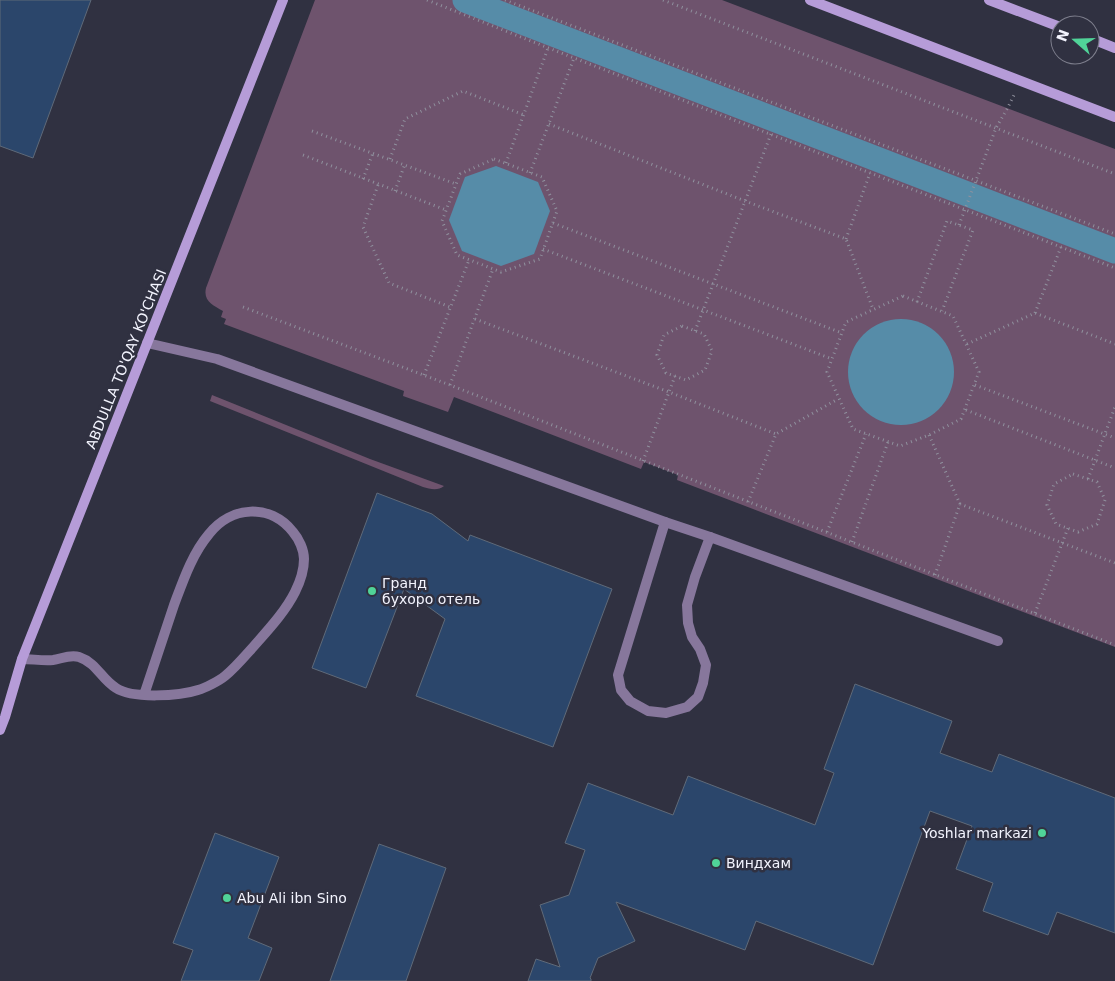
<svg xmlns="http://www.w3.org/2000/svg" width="1115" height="981" viewBox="0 0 1115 981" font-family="'DejaVu Sans',sans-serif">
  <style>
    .green { fill: #6e536d }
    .water { fill: #568ca8 }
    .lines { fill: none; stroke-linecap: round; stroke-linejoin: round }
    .canal { stroke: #568ca8; stroke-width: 25 }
    .building { fill: #2b466b; stroke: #5f6a79 }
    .path { stroke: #90919e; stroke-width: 3; stroke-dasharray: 1 4; stroke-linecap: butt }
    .lane { stroke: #87779c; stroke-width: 10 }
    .secondary { stroke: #b69cd8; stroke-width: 10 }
    .poi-dot { fill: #50d398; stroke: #303141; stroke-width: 2 }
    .labels { text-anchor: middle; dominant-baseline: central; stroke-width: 5; stroke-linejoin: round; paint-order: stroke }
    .street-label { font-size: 14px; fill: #f3f4fe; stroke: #303141 }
    .poi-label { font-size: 14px; fill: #f3f4fe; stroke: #303141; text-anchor: start }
  </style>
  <rect width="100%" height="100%" fill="#303141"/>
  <g class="green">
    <path d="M 315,0 L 722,0 L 1115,149 L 1115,647 L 677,480 L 678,475 L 644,462 L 641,469 L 454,397 L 448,412 L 403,396 L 404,391 L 224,324 L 226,319 L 221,317 L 223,311 C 213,305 203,301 206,288 Z"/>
    <path d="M 212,395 L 370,459 L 444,486 C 438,491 430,489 423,487 L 210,401 Z"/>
  </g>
  <g class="water">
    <path d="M 496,166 L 538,182 L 550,211 L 534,254 L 501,266 L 462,251 L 449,220 L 465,177 Z"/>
    <circle cx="901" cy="372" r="53"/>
  </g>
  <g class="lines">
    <path class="canal" d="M 465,0 L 1115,251"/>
  </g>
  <g class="building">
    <path d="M 0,0 L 91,0 L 33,158 L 0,146 Z"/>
    <path d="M 377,493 L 432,514 L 468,541 L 470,535 L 612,589 L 553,747 L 416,696 L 445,619 L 404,589 L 366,688 L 312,668 Z"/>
    <path d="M 855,684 L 952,721 L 940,753 L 992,772 L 999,754 L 1115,798 L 1115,933 L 1057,912 L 1048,935 L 983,911 L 993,883 L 956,869 L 972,826 L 930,811 L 873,965 L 756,921 L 745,950 L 616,902 L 635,941 L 598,958 L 590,978 L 591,979 L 591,981 L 528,981 L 536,959 L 560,967 L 540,905 L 569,895 L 585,850 L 565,843 L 588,783 L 673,815 L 688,776 L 815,825 L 834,773 L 824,769 Z"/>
    <path d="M 215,833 L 279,857 L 248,938 L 272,948 L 259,981 L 181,981 L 193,950 L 173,943 Z"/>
    <path d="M 379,844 L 446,868 L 406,981 L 330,981 Z"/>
  </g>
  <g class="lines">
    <g class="path">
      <path d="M 427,0 L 574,58 L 1115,268"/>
      <path d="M 505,0 L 1115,234"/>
      <path d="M 663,0 L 1115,174"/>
      <path d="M 549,124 L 745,201 L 846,239 L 873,309"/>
      <path d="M 312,131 L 456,184"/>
      <path d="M 303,155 L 446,210"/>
      <path d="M 390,159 L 405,119 L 463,91 L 524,115"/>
      <path d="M 494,159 L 542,177 L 557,211 L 540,259 L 501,272 L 457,255 L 442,221 L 460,174 Z"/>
      <path d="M 506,163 L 548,48"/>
      <path d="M 530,173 L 574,58"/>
      <path d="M 363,179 L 373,153"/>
      <path d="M 378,185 L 363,227 L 389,283 L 450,307"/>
      <path d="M 395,191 L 405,164"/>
      <path d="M 553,223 L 842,333"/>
      <path d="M 959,225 L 996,128 L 1007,109 L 1014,95"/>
      <path d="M 846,239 L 870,173"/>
      <path d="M 543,249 L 832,359"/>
      <path d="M 903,296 L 953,316 L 979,372 L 961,419 L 929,435 L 900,446 L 853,429 L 827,372 L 846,322 Z"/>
      <path d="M 917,302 L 947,221 L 973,230 L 942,311"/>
      <path d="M 243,307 L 450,385 L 1115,645"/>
      <path d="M 1035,313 L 1061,247"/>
      <path d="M 475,319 L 669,392 L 776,434"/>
      <path d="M 682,326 L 704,334 L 712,351 L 705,370 L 686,380 L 666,373 L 657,355 L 664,335 Z"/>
      <path d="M 695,331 L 771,134"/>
      <path d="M 967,344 L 1035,313 L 1115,344"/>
      <path d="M 424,375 L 469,260"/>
      <path d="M 450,385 L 493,269"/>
      <path d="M 975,385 L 1115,438"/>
      <path d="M 966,410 L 1115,468"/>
      <path d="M 929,435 L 960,504"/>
      <path d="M 643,461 L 675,376"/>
      <path d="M 1073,474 L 1097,482 L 1105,500 L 1097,524 L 1078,532 L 1056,524 L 1047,505 L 1054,484 Z"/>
      <path d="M 1088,479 L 1115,407"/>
      <path d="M 748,502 L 776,434 L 838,399"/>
      <path d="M 827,532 L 866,434"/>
      <path d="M 852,542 L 888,442"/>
      <path d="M 935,575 L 960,504 L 1115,563"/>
      <path d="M 1035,613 L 1068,528"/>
    </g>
    <g class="lane">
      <path d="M 147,343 L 217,359 L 665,522 L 618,675 L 621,690 L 630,701 L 648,711 L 666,713 L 687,707 L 698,697 L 703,683 L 706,665 L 700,649 L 692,637 L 688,623 L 687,605 L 695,577 L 710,537"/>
      <path d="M 665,522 L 710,537 L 998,641"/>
      <path d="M 22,659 C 32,659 43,661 53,660 C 61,659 70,654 79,657 C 97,663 101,679 116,688 C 132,699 180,696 198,690 C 205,688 219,681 225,676 C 235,668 245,656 254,646 C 268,630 285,612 295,592 C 300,582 304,570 304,559 C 304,550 299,539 293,532 C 270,503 231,506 209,534 C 192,554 183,581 174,605 C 164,635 154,665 144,695"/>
    </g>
    <g class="secondary">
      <path d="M 810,0 L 1115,117"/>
      <path d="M 989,0 L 1060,27"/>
      <path d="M 1090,38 L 1115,48"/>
      <path d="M 0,730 L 5,717 L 22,659 L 283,0"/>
    </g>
  </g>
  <g class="poi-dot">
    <circle cx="372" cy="591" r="5"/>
    <circle cx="1042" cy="833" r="5"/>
    <circle cx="716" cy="863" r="5"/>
    <circle cx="227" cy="898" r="5"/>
  </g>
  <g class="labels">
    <g class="street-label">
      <text transform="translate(126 359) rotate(-68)">ABDULLA TO'QAY KO'CHASI</text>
    </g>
    <g class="poi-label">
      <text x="382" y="583">Гранд<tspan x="382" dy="16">бухоро отель</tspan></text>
      <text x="1032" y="833" text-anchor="end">Yoshlar markazi</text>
      <text x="726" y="863">Виндхам</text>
      <text x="237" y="898">Abu Ali ibn Sino</text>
    </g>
  </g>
  <g transform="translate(1075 40) rotate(290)"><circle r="24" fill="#303141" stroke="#7e7f8d"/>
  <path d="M0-4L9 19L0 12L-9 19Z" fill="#50d398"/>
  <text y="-8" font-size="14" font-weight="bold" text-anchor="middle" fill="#f3f4fe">N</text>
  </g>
</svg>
